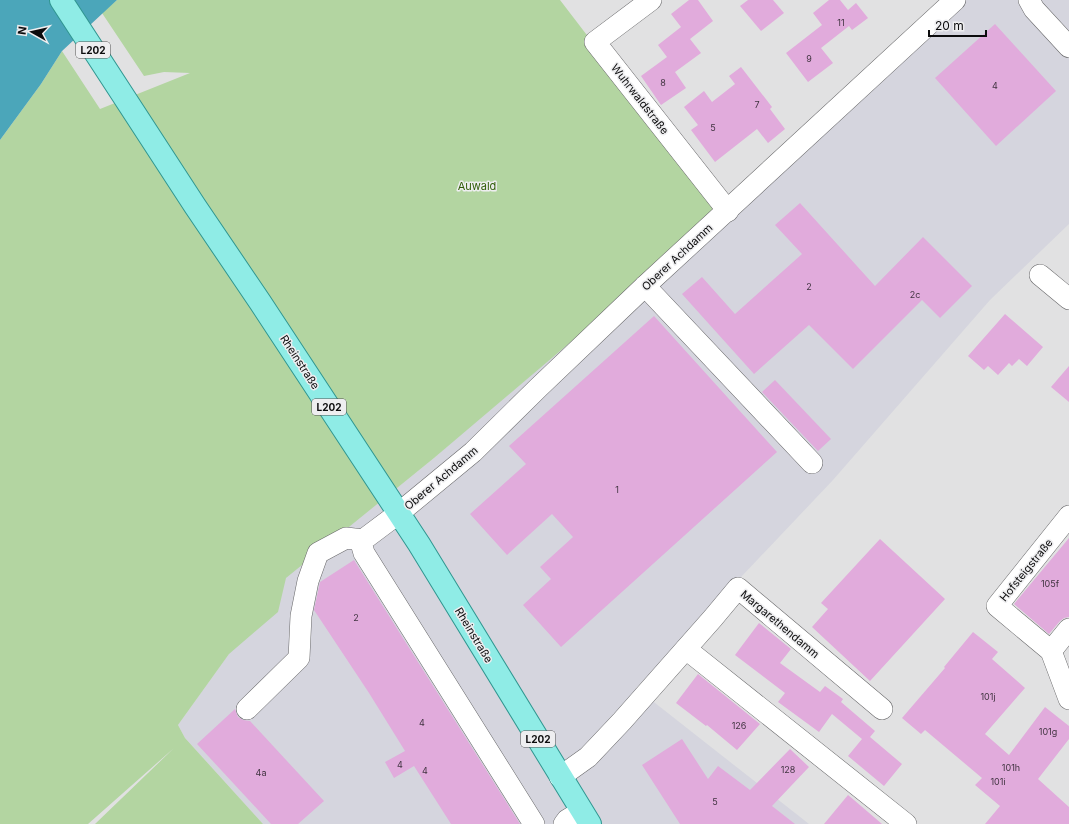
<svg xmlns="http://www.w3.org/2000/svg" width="1069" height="824" viewBox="0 0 1069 824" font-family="Inter,sans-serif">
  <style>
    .built { fill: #d5d5de }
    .green { fill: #b3d5a1 }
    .water { fill: #4ba6ba }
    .building { fill: #e1abdc }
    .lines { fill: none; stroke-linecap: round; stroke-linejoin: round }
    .minor-casing { stroke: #68686a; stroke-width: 22 }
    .major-casing { stroke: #309690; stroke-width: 24 }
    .minor { stroke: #fff; stroke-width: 21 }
    .major { stroke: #8fece6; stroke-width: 22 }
    .labels { text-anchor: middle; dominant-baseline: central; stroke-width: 3; stroke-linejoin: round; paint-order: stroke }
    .number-label { font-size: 9px; fill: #413441 }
    .shield { fill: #eeeef0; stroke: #505051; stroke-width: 1 }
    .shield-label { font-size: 10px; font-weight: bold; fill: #0c0c0d }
    .street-label { font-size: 11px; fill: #0c0c0d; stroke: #eeeef0 }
    .park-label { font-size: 11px; fill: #305d07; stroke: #eeeef0 }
  </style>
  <rect width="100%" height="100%" fill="#e1e1e2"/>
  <path class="built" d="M 954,0 L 1069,0 L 1069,224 L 990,300 L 833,480 L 636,688 L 809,824 L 263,824 L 185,738 L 178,725 L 261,609 L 269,590 L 434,458 Z"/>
  <path class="green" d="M 117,0 L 560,0 L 721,210 L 672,256 L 434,458 L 286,578 L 278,612 L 229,654 L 178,725 L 185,738 L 263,824 L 95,824 L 174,748 L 88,824 L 0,824 L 0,140 L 41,84 L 62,51 L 100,109 L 190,73 L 164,72 L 144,76 L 102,13 Z"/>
  <path class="water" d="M 0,0 L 117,0 L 62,51 L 41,84 L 0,140 Z"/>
  <g class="building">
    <path d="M 689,0 L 698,0 L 713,21 L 690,39 L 701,53 L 675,72 L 686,88 L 661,105 L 641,76 L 667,57 L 658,45 L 681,27 L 671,14 Z"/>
    <path d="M 748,0 L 773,0 L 784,13 L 761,31 L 740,6 Z"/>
    <path d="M 829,0 L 840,0 L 848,10 L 856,3 L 868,18 L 852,30 L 849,26 L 821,48 L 833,63 L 808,82 L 786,53 L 822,25 L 813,13 Z"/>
    <path d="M 995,24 L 1056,91 L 996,146 L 935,78 Z"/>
    <path d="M 741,67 L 772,107 L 770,109 L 785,129 L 768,143 L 757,129 L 715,162 L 691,130 L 698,125 L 684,107 L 704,91 L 712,102 L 735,84 L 729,76 Z"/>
    <path d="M 800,203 L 875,286 L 923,237 L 972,286 L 940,318 L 922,300 L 853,369 L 809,325 L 754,374 L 682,294 L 702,277 L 735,314 L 802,254 L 775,225 Z"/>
    <path d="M 1005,314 L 1043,347 L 1027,366 L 1019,359 L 1012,366 L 1009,363 L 998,375 L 988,366 L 984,370 L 968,356 Z"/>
    <path d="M 654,316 L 777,452 L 561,647 L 523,605 L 551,579 L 540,567 L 573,537 L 552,514 L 507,555 L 470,514 L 526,464 L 509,446 Z"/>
    <path d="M 1069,366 L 1069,402 L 1051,387 Z"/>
    <path d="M 775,380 L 831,439 L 818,451 L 762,392 Z"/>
    <path d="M 1069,538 L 1069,617 L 1064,618 L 1060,621 L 1049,634 L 1014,604 Z"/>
    <path d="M 880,539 L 945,599 L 870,681 L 812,627 L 828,609 L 821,603 Z"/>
    <path d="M 354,560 L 396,627 L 520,824 L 451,824 L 414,766 L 394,778 L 385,762 L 405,751 L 369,693 L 314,610 L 320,582 Z"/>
    <path d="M 759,623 L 791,649 L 780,663 L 820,692 L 825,686 L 843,699 L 841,702 L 875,731 L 870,737 L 902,764 L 884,786 L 848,756 L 862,739 L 832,714 L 819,732 L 778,702 L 785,693 L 735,655 Z"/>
    <path d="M 973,632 L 998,652 L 992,659 L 1025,688 L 985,734 L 1009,755 L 1045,707 L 1069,726 L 1069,739 L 1038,779 L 1069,807 L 1069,824 L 985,824 L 1000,806 L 975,785 L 982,778 L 925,730 L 921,734 L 902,718 L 945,668 L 944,667 Z"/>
    <path d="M 698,674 L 760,724 L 737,750 L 707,725 L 706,726 L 676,703 Z"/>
    <path d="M 235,709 L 236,712 L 238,717 L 243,720 L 250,721 L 324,801 L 298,824 L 271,824 L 197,744 Z"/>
    <path d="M 682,739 L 708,779 L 718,766 L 750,790 L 790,749 L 809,767 L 772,806 L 795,824 L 680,824 L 642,765 Z"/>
    <path d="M 848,795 L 854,800 L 882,824 L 824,824 Z"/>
  </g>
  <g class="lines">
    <defs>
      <g id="minor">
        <path d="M 651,0 L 595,42 L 728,211"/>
        <path d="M 1029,0 L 1034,9 L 1069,47"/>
        <path d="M 1040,275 L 1069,299"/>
        <path d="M 645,286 L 812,463"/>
        <path d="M 1069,516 L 997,606 L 1051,651 L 1069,699"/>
        <path d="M 686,649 L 906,824"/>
        <path d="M 1051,651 L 1069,629"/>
        <path d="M 247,709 L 299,658 L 301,616 L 308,581 L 318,553 L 346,538 L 363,540"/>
        <path d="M 560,777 L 588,757 L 622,721 L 713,618 L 738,588 L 882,709"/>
        <path d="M 534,824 C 477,734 421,643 364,553 L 362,546 L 363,540 L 399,513 L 473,452 L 538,388 L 645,286 L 955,0"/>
        <path d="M 564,824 L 567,820 L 582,811"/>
      </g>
      <path id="major" d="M 61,0 L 195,206 L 260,302 L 419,544 L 590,824"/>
    </defs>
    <use href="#minor" class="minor-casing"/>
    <use href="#major" class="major-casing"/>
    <use href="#minor" class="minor"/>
    <use href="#major" class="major"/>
  </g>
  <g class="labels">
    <g class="number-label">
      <text x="841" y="22">11</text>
      <text x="809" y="58">9</text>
      <text x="663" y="82">8</text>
      <text x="995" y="85">4</text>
      <text x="757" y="104">7</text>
      <text x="713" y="127">5</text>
      <text x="809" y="286">2</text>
      <text x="915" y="294">2c</text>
      <text x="617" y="489">1</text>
      <text x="1050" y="583">105f</text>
      <text x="356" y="617">2</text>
      <text x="988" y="696">101j</text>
      <text x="422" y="722">4</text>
      <text x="739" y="725">126</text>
      <text x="1048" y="731">101g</text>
      <text x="400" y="764">4</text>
      <text x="1011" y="767">101h</text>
      <text x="788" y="769">128</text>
      <text x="425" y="770">4</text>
      <text x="261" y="772">4a</text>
      <text x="998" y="781">101i</text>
      <text x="715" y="801">5</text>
    </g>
    <g class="shield">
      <rect x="76" y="42" width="34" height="16" rx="3"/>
      <rect x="312" y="399" width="34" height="16" rx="3"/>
      <rect x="521" y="731" width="34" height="16" rx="3"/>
    </g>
    <g class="shield-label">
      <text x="93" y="50">L202</text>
      <text x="329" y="407">L202</text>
      <text x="538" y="739">L202</text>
    </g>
    <g class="street-label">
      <text transform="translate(640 99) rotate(52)">Wuhrwaldstraße</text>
      <text transform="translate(677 257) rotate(-43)">Oberer Achdamm</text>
      <text transform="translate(300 362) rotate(57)">Rheinstraße</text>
      <text transform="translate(441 478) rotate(-40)">Oberer Achdamm</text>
      <text transform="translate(1026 570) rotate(-51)">Hofsteigstraße</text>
      <text transform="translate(780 624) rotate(40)">Margarethendamm</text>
      <text transform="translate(474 635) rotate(59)">Rheinstraße</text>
    </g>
    <g class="park-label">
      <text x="477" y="186">Auwald</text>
    </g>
  </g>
  <g transform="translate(32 32) rotate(278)" stroke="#eeeef0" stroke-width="3" paint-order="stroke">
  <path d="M0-3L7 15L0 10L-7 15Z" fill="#0c0c0d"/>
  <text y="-6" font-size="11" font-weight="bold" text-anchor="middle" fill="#0c0c0d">N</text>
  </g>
  <path d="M929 30v6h57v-6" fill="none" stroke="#0c0c0d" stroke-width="2"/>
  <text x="935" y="30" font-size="12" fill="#0c0c0d" stroke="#eeeef0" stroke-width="3" paint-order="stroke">20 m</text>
</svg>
